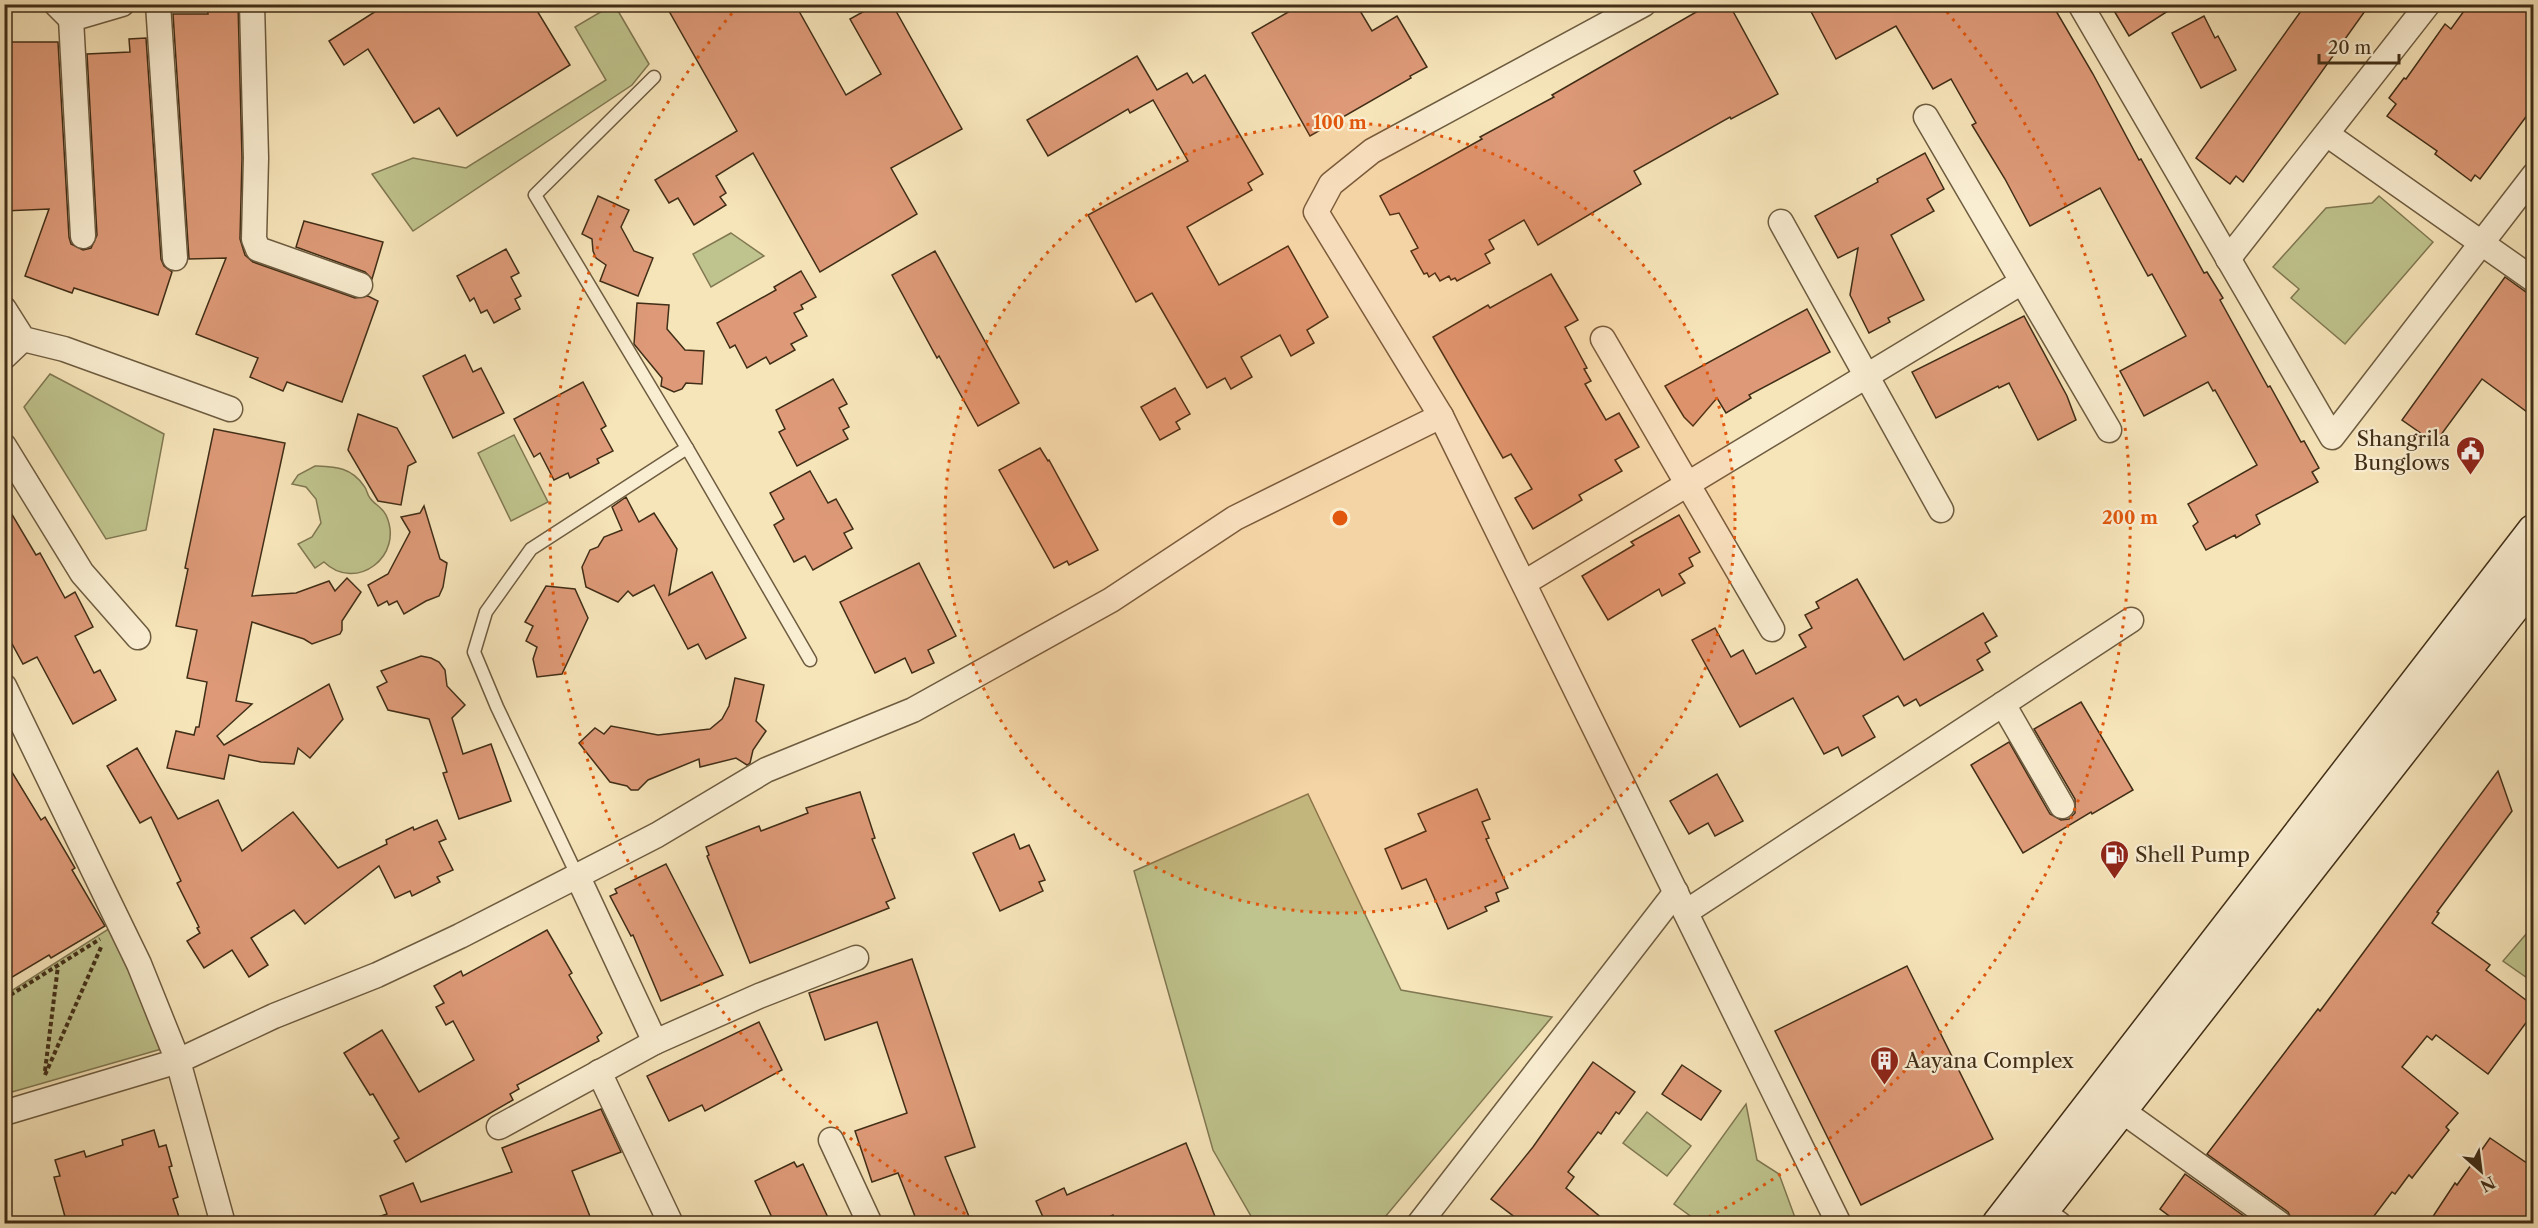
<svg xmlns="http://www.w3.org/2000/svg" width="2538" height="1228" viewBox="0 0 2538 1228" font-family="'Libre Caslon Text',serif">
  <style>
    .green { fill: #bfc38d; stroke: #807852; stroke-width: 1.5 }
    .building { fill: #de9a78; stroke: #412e17; stroke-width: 1.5 }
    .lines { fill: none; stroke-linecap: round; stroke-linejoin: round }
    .lane-casing { stroke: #6e5c40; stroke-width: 15 }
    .street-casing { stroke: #6e5c40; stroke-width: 27 }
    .secondary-casing { stroke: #412e17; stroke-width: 36 }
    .path { stroke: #412e17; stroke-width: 4; stroke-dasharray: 4.5 3; stroke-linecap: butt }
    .lane { stroke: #faeed2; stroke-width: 12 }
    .street { stroke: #faeed2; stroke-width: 24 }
    .secondary { stroke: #faeed2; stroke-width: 33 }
    .ring { fill: none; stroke: #e0570d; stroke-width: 3; stroke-dasharray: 3 6 }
    .labels { text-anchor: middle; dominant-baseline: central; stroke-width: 4.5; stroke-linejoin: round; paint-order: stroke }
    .poi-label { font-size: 21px; fill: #412e17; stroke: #faeed2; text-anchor: start }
    .centre { fill: #e0570d; stroke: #faeed2; stroke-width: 3 }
    .ring-label { font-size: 18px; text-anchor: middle; font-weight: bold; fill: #e0570d; stroke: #faeed2; stroke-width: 4.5; stroke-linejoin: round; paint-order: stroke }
  </style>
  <rect width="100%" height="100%" fill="#f7e5ba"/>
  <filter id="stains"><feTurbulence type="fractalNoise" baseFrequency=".00333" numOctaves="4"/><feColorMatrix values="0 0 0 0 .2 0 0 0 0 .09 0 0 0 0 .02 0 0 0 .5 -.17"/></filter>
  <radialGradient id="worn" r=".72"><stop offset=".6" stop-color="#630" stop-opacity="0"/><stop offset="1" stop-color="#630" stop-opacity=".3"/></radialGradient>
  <g class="green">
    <path d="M 614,4 L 649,64 L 632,85 L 413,231 L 372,174 L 413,158 L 466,168 L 606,80 L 575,27 Z"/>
    <path d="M 2379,196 L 2433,242 L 2345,344 L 2291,298 L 2299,289 L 2273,267 L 2326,208 L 2372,203 Z"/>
    <path d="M 731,233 L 764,256 L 711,287 L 693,254 Z"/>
    <path d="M 50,374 L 164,434 L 146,530 L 106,539 L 24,407 Z"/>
    <path d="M 514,435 L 548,502 L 511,521 L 478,453 Z"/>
    <path d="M 315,466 C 336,467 351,467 364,486 C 367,489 367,495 370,498 C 374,504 382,507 386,515 C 405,556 356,593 324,562 L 315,568 L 298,544 L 312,537 L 321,523 L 316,499 L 306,487 L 292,484 L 298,475 Z"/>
    <path d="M 1308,794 L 1401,990 L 1552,1017 L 1380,1223 L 1255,1223 L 1213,1150 L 1134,871 Z"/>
    <path d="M 2533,926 L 2534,982 L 2533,982 L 2503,961 Z"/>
    <path d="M 110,928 L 165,1048 L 5,1094 L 5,995 Z"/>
    <path d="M 1746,1104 L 1757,1160 L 1779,1174 L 1797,1223 L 1700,1223 L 1674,1204 Z"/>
    <path d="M 1647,1112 L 1691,1146 L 1667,1176 L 1623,1143 Z"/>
  </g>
  <g class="building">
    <path d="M 207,4 L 238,4 L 242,158 L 240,239 L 245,255 L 253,262 L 355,298 L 368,296 L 378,301 L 342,402 L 287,382 L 283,391 L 250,377 L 258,358 L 196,334 L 226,258 L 189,259 L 173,14 L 208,14 Z"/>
    <path d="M 387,4 L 533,4 L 570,65 L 457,136 L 439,108 L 414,123 L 368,49 L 344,65 L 329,41 Z"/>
    <path d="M 665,4 L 795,4 L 846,95 L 881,74 L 850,19 L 877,4 L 892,4 L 962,129 L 891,168 L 917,214 L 820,272 L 753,153 L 716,176 L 726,193 L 720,197 L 726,205 L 694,225 L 678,198 L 669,203 L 655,180 L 737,131 Z"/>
    <path d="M 1302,4 L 1356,4 L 1372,31 L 1397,16 L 1427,67 L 1410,76 L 1411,78 L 1310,136 L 1252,33 Z"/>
    <path d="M 1710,4 L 1729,4 L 1778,94 L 1731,119 L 1730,117 L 1634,171 L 1641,184 L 1538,245 L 1524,220 L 1489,240 L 1494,249 L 1485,254 L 1490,263 L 1457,281 L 1455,278 L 1451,280 L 1449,276 L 1440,281 L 1435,273 L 1429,277 L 1427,273 L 1424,274 L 1411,251 L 1418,248 L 1399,213 L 1390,215 L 1380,196 L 1482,139 L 1480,137 L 1554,97 L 1552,95 Z"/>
    <path d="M 1807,4 L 2052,4 L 2093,74 L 2139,160 L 2141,159 L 2204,273 L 2207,272 L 2223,298 L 2220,300 L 2268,387 L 2270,386 L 2301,442 L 2304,441 L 2319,468 L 2312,472 L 2318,482 L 2256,515 L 2260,524 L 2236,538 L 2235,535 L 2206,550 L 2193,526 L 2198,522 L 2188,504 L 2257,465 L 2215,390 L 2213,391 L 2208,382 L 2144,416 L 2120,371 L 2186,336 L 2152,274 L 2148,276 L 2100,188 L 2030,226 L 2005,179 L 1972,125 L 1976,123 L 1951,79 L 1933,89 L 1896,26 L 1836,59 Z"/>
    <path d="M 2110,4 L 2179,4 L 2129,36 Z"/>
    <path d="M 2306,4 L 2370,4 L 2243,182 L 2236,176 L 2230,184 L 2196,158 Z"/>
    <path d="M 2469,4 L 2534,4 L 2534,106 L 2480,179 L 2475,175 L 2471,181 L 2435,154 L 2437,151 L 2387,116 L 2396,104 L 2389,98 L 2404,78 L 2406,79 L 2445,24 L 2451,29 Z"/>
    <path d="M 2204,16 L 2215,38 L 2218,36 L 2236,70 L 2201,88 L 2172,33 Z"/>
    <path d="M 146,38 L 161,259 L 164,266 L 172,272 L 158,315 L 74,288 L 72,293 L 25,276 L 49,209 L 4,211 L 4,42 L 58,42 L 69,237 L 71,244 L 83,250 L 91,248 L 97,235 L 87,54 L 130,52 L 129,39 Z"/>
    <path d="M 1137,56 L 1157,90 L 1187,73 L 1193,83 L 1205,75 L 1263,174 L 1248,183 L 1252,190 L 1187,227 L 1219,285 L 1288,246 L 1328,317 L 1307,330 L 1314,343 L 1291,356 L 1280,335 L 1241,357 L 1252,377 L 1231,389 L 1225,378 L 1207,388 L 1152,293 L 1136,302 L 1088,215 L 1188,161 L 1153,100 L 1130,113 L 1128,109 L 1048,156 L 1027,120 Z"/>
    <path d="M 1925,153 L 1944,189 L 1927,199 L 1934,211 L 1891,235 L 1924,300 L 1888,318 L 1890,322 L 1869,333 L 1850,295 L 1858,248 L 1838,258 L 1815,216 L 1878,182 L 1877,179 Z"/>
    <path d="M 598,196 L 629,210 L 621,227 L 634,251 L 653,258 L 638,296 L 600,281 L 606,265 L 596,258 L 593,251 L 592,239 L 582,234 Z"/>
    <path d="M 304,221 L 383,242 L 372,279 L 365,272 L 296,247 Z"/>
    <path d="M 506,249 L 519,273 L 511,277 L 521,296 L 515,299 L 520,309 L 494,323 L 487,310 L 481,313 L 474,298 L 470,301 L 457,276 Z"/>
    <path d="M 935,251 L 1019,403 L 978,426 L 939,356 L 937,358 L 892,275 Z"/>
    <path d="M 801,271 L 816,297 L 801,305 L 803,309 L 794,313 L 807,336 L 791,344 L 795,350 L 770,364 L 766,357 L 747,368 L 735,345 L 730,348 L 717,323 L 776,290 L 774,287 Z"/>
    <path d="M 1551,274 L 1578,320 L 1565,327 L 1587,368 L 1584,369 L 1591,381 L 1585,384 L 1606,420 L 1619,413 L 1639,447 L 1615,460 L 1622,471 L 1579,495 L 1582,500 L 1533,529 L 1515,498 L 1532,489 L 1511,454 L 1503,458 L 1433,337 L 1488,305 L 1490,308 Z"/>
    <path d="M 2505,277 L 2526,292 L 2534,294 L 2534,417 L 2482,379 L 2435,443 L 2402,420 Z"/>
    <path d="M 637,303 L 669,305 L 667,329 L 685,350 L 704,351 L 702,384 L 686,383 L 682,389 L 674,392 L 661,386 L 662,378 L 634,344 Z"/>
    <path d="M 1807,309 L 1830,352 L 1749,395 L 1751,398 L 1726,413 L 1717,398 L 1693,426 L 1684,417 L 1665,386 Z"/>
    <path d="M 2024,316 L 2067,396 L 2076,420 L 2038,440 L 2009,383 L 1999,388 L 1998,386 L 1936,418 L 1912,372 Z"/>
    <path d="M 465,355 L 473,372 L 481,368 L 504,413 L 453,438 L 423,376 Z"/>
    <path d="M 833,379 L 847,404 L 839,408 L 849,427 L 843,430 L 848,439 L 797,466 L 779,432 L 785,429 L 776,410 Z"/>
    <path d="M 583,382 L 606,426 L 601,429 L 613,451 L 597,459 L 599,463 L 570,478 L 568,473 L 554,480 L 540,453 L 534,457 L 514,419 Z"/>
    <path d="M 1175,388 L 1190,414 L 1176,422 L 1180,429 L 1160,440 L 1141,407 Z"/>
    <path d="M 358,414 L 397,428 L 416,462 L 408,466 L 401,505 L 378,501 L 348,450 Z"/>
    <path d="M 214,429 L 285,443 L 252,596 L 296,593 L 329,581 L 335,591 L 347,578 L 361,592 L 342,621 L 342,630 L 340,634 L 312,644 L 304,639 L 252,622 L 236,701 L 252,704 L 217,736 L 224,745 L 329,684 L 343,719 L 310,758 L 298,748 L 294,764 L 261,762 L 229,755 L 224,779 L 167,768 L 176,731 L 194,735 L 196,727 L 199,727 L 207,682 L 187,678 L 197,630 L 176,626 L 188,569 L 185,568 Z"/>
    <path d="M 1040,448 L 1048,461 L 1049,460 L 1098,550 L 1069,565 L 1067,561 L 1054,568 L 999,470 Z"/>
    <path d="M 810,471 L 828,503 L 836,499 L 853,529 L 844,533 L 852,548 L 813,570 L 805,556 L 794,562 L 774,525 L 784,519 L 770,493 Z"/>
    <path d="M 626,497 L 639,522 L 654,513 L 677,549 L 669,595 L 712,572 L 746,638 L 706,659 L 698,644 L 688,649 L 654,585 L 633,596 L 628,591 L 618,602 L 586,587 L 582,567 L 590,550 L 598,547 L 604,537 L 622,530 L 612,507 Z"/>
    <path d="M 4,501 L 36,555 L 40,553 L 65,598 L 75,592 L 93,627 L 75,636 L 94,673 L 100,670 L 116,700 L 73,724 L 37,657 L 23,664 L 4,629 Z"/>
    <path d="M 424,506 L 440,559 L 447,563 L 443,587 L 439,596 L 426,601 L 404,614 L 397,601 L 389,605 L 387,601 L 378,606 L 368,585 L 388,574 L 410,532 L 401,517 L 420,513 Z"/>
    <path d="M 1679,515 L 1700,552 L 1689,558 L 1693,566 L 1679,574 L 1685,583 L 1662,596 L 1659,589 L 1608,620 L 1582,576 L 1634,545 L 1631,542 Z"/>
    <path d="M 919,563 L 956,636 L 928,650 L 934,663 L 912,673 L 905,658 L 875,673 L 840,602 Z"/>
    <path d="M 1857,579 L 1904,660 L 1983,613 L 1997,636 L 1985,643 L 1990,652 L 1977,660 L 1983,670 L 1920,706 L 1916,699 L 1904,706 L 1898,696 L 1863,716 L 1875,737 L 1842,756 L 1838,747 L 1824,754 L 1793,698 L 1740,727 L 1692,640 L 1715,628 L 1731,657 L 1743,650 L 1756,674 L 1806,647 L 1799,635 L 1812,628 L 1805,615 L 1819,608 L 1816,602 Z"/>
    <path d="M 546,586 L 575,589 L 588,618 L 562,674 L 537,677 L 533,659 L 537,647 L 526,641 L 533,626 L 525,622 Z"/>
    <path d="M 421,656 L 431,658 L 439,662 L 445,670 L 447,686 L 465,705 L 452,718 L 463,754 L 491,744 L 511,801 L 459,819 L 443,773 L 447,772 L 429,719 L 388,710 L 377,687 L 387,682 L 381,671 Z"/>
    <path d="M 735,678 L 764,685 L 756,721 L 766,731 L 753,750 L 750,763 L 747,765 L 736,758 L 700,767 L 699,759 L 648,780 L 638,790 L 631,790 L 627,786 L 610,782 L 579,743 L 595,728 L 604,734 L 611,726 L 658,735 L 710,729 L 722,719 L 729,706 Z"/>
    <path d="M 2081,702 L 2133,790 L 2092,814 L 2091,812 L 2023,853 L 1971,765 L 2009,742 L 2050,814 L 2061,820 L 2069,819 L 2075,813 L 2075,799 L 2034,729 Z"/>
    <path d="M 137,748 L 178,819 L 218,800 L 242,851 L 293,812 L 338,868 L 387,844 L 386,840 L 413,827 L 414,830 L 437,820 L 446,839 L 439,842 L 453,870 L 437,877 L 440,882 L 412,896 L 410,891 L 395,898 L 379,866 L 305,924 L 294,910 L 251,938 L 268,965 L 249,977 L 232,950 L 204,968 L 187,941 L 200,933 L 197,928 L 199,927 L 177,883 L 181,881 L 151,817 L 140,823 L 107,766 Z"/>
    <path d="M 4,759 L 41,820 L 45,817 L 75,868 L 72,870 L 105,926 L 51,958 L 49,955 L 4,982 Z"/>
    <path d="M 2498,771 L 2512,811 L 2437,912 L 2439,913 L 2432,923 L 2490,965 L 2486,970 L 2534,1006 L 2534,1012 L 2488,1074 L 2436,1035 L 2432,1040 L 2427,1036 L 2402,1067 L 2458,1113 L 2446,1127 L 2449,1130 L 2412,1178 L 2409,1175 L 2395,1194 L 2392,1192 L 2368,1224 L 2294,1224 L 2288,1212 L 2207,1154 L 2318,1009 L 2320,1011 Z"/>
    <path d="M 1717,774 L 1743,821 L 1715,836 L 1708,823 L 1689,834 L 1670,801 Z"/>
    <path d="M 1477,789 L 1490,819 L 1482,822 L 1489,838 L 1486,839 L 1508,888 L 1496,893 L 1499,901 L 1485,907 L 1487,911 L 1448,929 L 1426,879 L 1402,889 L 1385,849 L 1426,831 L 1418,814 Z"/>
    <path d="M 860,792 L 875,838 L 872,839 L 895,898 L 886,902 L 889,908 L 750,963 L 707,856 L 709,855 L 706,847 L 759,826 L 761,831 L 808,813 L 806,808 Z"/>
    <path d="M 1014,834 L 1020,849 L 1029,845 L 1045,880 L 1039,882 L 1043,891 L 1000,911 L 973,853 Z"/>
    <path d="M 666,864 L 723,975 L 661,1001 L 633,935 L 631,936 L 610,896 L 617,893 L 615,889 Z"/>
    <path d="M 547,930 L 572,973 L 569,975 L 602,1033 L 597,1037 L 599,1041 L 517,1085 L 519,1089 L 510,1094 L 513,1100 L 406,1162 L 394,1141 L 399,1138 L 373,1094 L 370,1095 L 344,1053 L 382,1030 L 419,1092 L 474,1060 L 453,1021 L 446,1025 L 436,1007 L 444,1003 L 434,986 L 461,971 L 463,976 Z"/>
    <path d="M 912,959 L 975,1147 L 945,1157 L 972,1224 L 918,1224 L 898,1173 L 872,1182 L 855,1131 L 907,1113 L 877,1022 L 825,1040 L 809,993 Z"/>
    <path d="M 1907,966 L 1993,1139 L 1861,1205 L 1775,1031 Z"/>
    <path d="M 759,1022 L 782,1070 L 705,1111 L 702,1105 L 669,1121 L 647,1076 Z"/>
    <path d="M 1593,1062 L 1635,1092 L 1619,1114 L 1616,1112 L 1601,1134 L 1598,1132 L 1568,1172 L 1574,1177 L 1566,1188 L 1609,1224 L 1524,1224 L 1491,1199 L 1533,1147 Z"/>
    <path d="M 1682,1065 L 1721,1091 L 1701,1120 L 1662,1094 Z"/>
    <path d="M 601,1109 L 621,1152 L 572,1171 L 593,1224 L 370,1224 L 369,1220 L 387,1214 L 380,1196 L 413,1183 L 421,1202 L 512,1172 L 502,1148 Z"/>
    <path d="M 154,1130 L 159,1147 L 166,1145 L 172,1166 L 169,1167 L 178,1197 L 173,1199 L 179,1217 L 157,1224 L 67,1224 L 54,1177 L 60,1176 L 55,1160 L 84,1151 L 86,1157 L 123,1145 L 122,1140 Z"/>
    <path d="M 2490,1138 L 2534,1168 L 2534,1224 L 2428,1224 L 2455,1183 L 2457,1185 Z"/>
    <path d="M 1186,1143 L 1218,1224 L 1116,1224 L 1113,1215 L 1094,1224 L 1046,1224 L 1036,1201 L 1064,1188 L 1067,1195 Z"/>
    <path d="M 794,1162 L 797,1167 L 803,1164 L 831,1224 L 775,1224 L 755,1181 Z"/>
    <path d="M 2185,1174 L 2255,1224 L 2180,1224 L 2160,1209 Z"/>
  </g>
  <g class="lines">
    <defs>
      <g id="lane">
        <path d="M 654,77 L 535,195 L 687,448 L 810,660"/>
        <path d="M 577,875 L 497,707 L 474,652 L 486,612 L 531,549 L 687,448"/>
      </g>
      <g id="street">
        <path d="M 56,4 L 71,19"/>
        <path d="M 158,4 L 175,258"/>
        <path d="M 252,4 L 256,158 L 254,239 L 258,249 L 360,285"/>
        <path d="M 1644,4 L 1372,151 L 1331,184 L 1316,212 L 1441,416 L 1839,1224"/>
        <path d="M 2080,4 L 2332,437 L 2534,175"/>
        <path d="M 1926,117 L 2109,430"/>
        <path d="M 2328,135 L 2534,280"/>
        <path d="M 1781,222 L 1941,510"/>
        <path d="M 83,236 L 71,19 L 122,4"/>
        <path d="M 2228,259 L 2428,4"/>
        <path d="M 4,309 L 23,339 L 64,349 L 230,409"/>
        <path d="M 1603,339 L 1772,629"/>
        <path d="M 4,357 L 23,339"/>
        <path d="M 4,446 L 82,573 L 138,637"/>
        <path d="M 1524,583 L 2022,282"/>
        <path d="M 4,686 L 139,964 L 178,1061 L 223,1224"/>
        <path d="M 2003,704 L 2062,806"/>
        <path d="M 577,875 L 655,1042 L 759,996 L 856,958"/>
        <path d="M 1686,912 L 2131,620"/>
        <path d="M 599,1072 L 671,1224"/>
        <path d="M 2121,1110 L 2280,1224"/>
        <path d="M 4,1113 L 178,1061 L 274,1016 L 377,975 L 460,936 L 657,835 L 766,770 L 913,710 L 1111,600 L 1235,518 L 1441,416"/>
        <path d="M 499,1127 L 655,1042"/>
        <path d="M 831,1140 L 870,1224"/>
        <path d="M 2041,1211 L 2059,1224"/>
        <path d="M 1419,1224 L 1676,892"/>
      </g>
      <g id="secondary">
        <path d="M 1999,1224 L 2534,531"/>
        <path d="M 2031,1224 L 2534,580"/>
      </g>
    </defs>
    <use href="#lane" class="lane-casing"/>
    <use href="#street" class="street-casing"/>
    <use href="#secondary" class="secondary-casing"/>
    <g class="path">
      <path d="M 4,999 L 100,939"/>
      <path d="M 45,1071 L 58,966"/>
      <path d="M 45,1075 L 102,945"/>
    </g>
    <use href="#lane" class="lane"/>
    <use href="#street" class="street"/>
    <use href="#secondary" class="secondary"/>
  </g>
  <circle cx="1340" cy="518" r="395" fill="#e0570d" fill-opacity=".12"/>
  <g class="ring">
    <circle cx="1340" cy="518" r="395"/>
    <path d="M981 1222A790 790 0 0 1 739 5M1941 5A790 790 0 0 1 1699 1222"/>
  </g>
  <defs>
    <symbol id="civic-pin" viewBox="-11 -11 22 30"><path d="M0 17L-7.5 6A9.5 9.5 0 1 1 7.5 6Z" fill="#8f2418" stroke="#faeed2"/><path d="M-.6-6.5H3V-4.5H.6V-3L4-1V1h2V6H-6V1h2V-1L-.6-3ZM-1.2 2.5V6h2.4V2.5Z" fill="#fff"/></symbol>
    <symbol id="fuel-pin" viewBox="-11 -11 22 30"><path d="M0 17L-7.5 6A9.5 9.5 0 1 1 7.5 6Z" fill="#8f2418" stroke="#faeed2"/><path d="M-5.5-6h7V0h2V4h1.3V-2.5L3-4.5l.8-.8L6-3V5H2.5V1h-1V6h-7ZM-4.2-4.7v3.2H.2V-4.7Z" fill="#fff"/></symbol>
    <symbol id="building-pin" viewBox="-11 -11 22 30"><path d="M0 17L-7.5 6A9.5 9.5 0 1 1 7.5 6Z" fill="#8f2418" stroke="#faeed2"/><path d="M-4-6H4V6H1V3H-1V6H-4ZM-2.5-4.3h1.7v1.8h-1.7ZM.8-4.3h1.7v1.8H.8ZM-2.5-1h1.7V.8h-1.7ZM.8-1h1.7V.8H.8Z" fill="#fff"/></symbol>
  </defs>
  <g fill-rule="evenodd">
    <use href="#civic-pin" x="2454" y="434" width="33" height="45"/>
    <use href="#fuel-pin" x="2098" y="838" width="33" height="45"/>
    <use href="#building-pin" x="1868" y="1044" width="33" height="45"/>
  </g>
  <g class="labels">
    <g class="poi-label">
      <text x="2450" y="438" text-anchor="end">Shangrila<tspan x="2450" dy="24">Bunglows</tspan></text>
      <text x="2135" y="854">Shell Pump</text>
      <text x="1905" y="1060">Aayana Complex</text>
    </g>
  </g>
  <circle cx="1340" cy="518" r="9" class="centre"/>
  <g class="ring-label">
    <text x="1340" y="129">100 m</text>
    <text x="2130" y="524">200 m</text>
  </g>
  <rect width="2538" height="1228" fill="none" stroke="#f7e5ba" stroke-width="24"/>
  <rect x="6" y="6" width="2526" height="1216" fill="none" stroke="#412e17" stroke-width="3"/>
  <rect x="12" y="12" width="2514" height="1204" fill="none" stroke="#412e17" stroke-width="1.5"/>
  <g transform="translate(2481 1171) rotate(152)" stroke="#faeed2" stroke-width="4.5" paint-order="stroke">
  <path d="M0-4.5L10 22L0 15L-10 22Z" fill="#412e17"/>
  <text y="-9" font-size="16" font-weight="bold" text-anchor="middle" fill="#412e17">N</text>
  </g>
  <path d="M2319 54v9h80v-9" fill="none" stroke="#412e17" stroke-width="3"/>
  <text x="2328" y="54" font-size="18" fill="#412e17" stroke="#faeed2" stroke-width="4.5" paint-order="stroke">20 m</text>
  <rect width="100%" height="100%" filter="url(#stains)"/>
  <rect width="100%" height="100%" fill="url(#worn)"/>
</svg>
